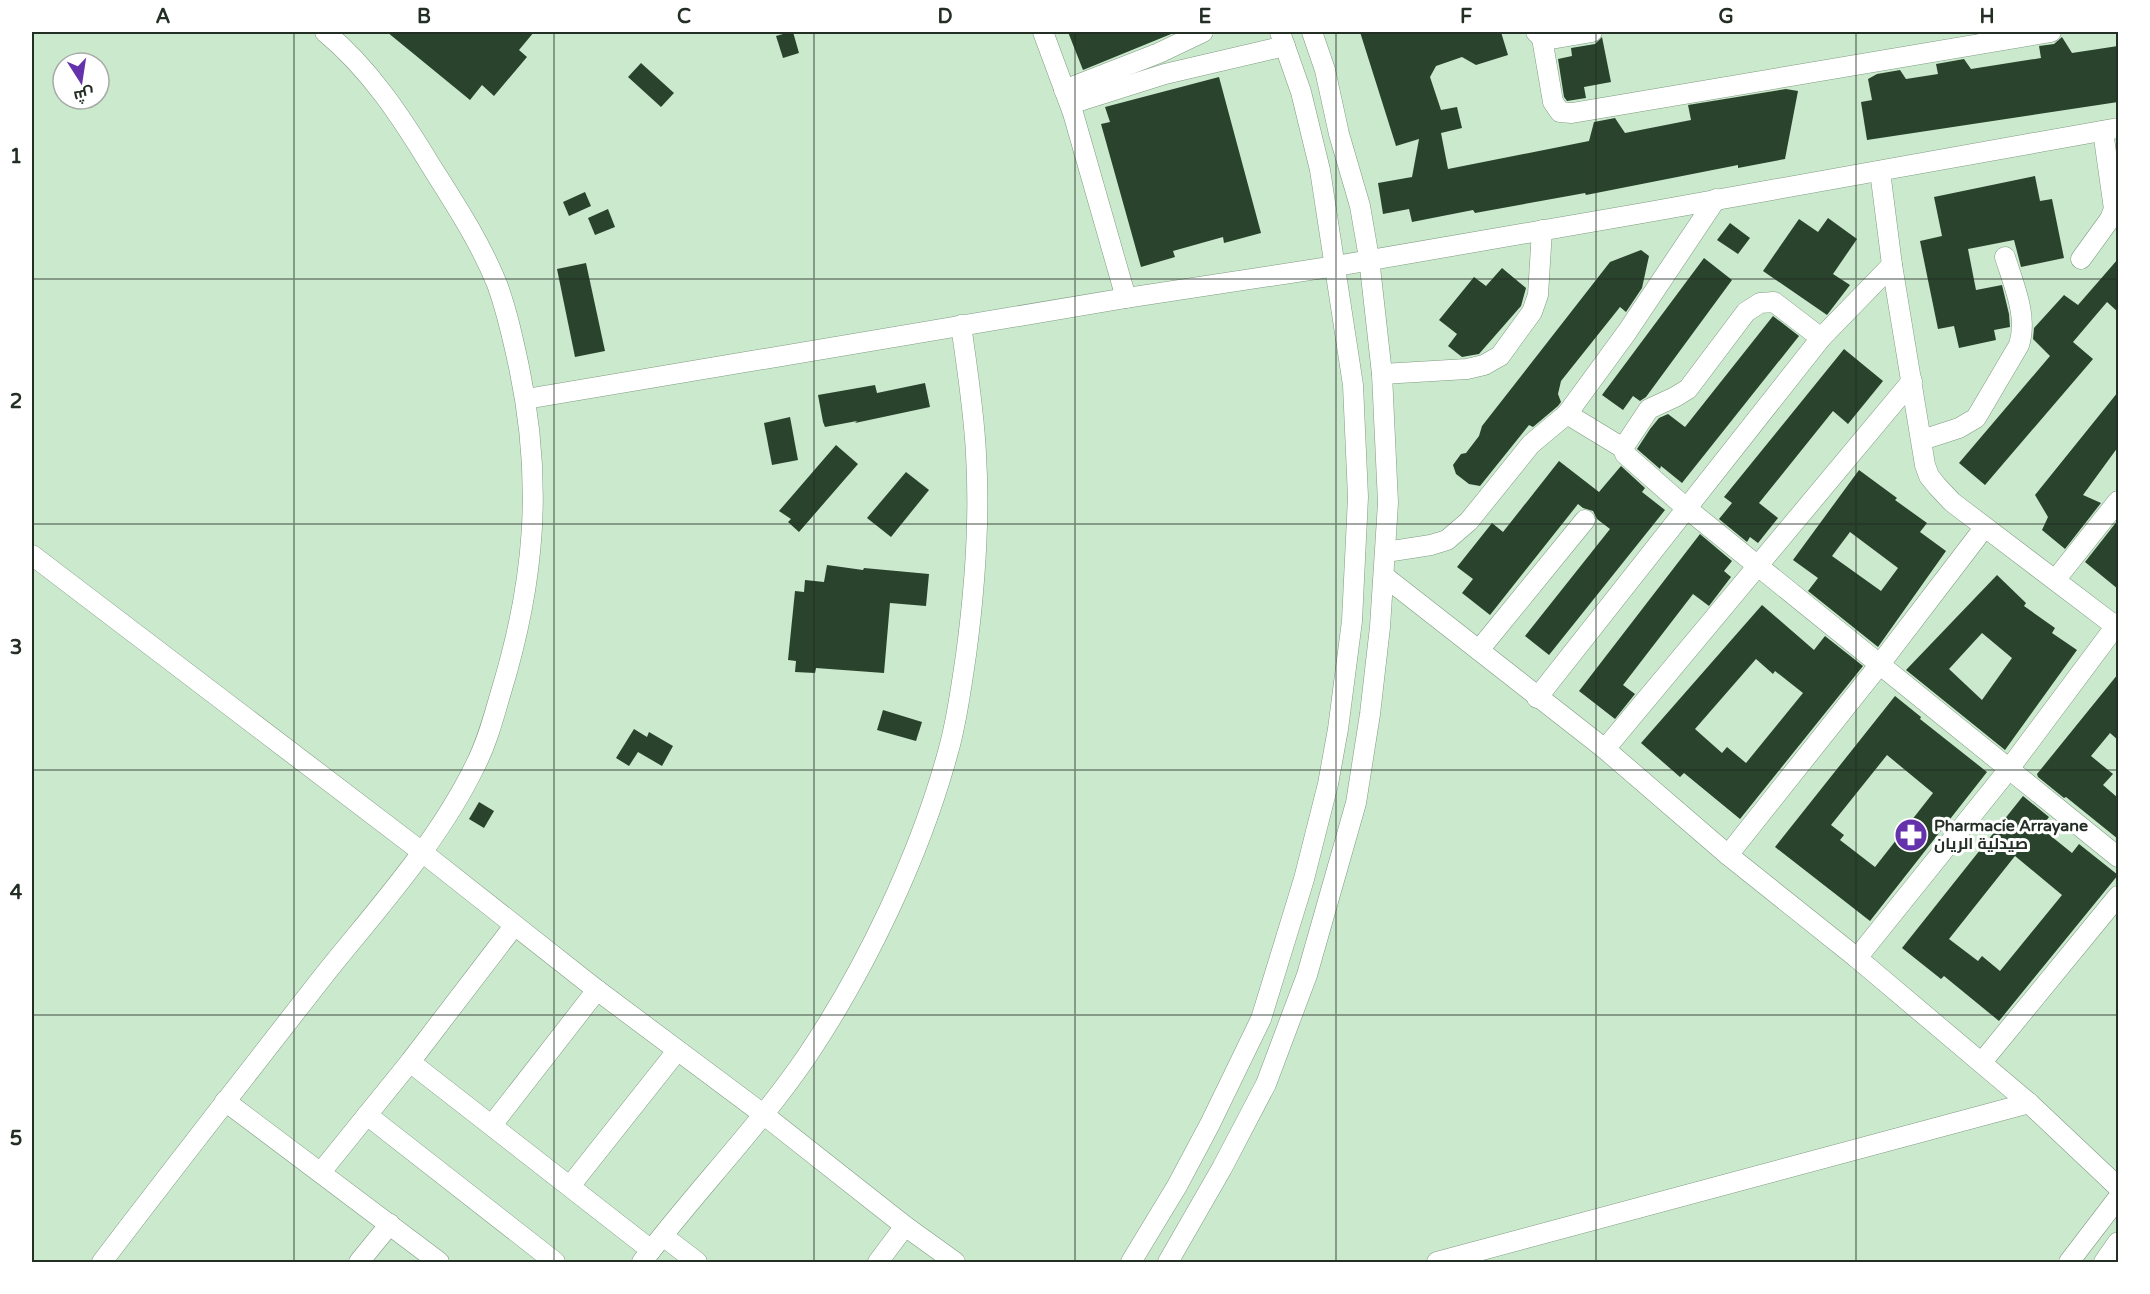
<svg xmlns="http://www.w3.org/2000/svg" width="2150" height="1294" viewBox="0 0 2150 1294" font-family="'Varela Round',Cairo,sans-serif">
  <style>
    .building { fill: #2a432d; fill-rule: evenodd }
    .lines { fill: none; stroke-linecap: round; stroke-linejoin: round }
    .street-casing { stroke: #7f9b81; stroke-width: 21 }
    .street { stroke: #fff; stroke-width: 20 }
    .grid { fill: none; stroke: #232e24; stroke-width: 1.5; stroke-opacity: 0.55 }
    .labels { text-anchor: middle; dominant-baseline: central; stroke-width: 6; stroke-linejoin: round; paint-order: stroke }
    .poi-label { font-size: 16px; font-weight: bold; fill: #232e24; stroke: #fff; text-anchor: start }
    .neatline { fill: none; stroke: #232e24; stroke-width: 2 }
    .grid-label { font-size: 20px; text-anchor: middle; font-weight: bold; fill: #232e24 }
  </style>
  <rect width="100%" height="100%" fill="#cbe9cd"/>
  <g class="building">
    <path d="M 387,32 L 534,32 L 519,50 L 527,57 L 494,96 L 482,85 L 470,100 Z"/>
    <path d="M 790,32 L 793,32 L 799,53 L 783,58 L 776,36 Z"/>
    <path d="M 1068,32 L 1176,32 L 1083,70 Z"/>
    <path d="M 1360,32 L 1501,32 L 1508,55 L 1476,65 L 1462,57 L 1436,66 L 1430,77 L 1441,110 L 1457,107 L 1462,128 L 1441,133 L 1448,169 L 1589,141 L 1594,122 L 1615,118 L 1625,133 L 1691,120 L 1688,105 L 1786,89 L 1798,91 L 1785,159 L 1738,168 L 1738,165 L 1586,195 L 1585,193 L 1475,213 L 1473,210 L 1412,222 L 1409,209 L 1383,214 L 1378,183 L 1412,177 L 1419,139 L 1396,146 Z"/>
    <path d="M 1602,37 L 1611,82 L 1584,87 L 1586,98 L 1567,101 L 1564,97 L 1558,59 L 1572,56 L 1571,48 L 1595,44 Z"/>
    <path d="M 2062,37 L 2072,53 L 2118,46 L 2118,102 L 1867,140 L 1861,102 L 1872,100 L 1868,79 L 1877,74 L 1900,70 L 1906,79 L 1938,74 L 1936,64 L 1964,59 L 1971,69 L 2041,58 L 2039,46 L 2054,44 Z"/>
    <path d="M 641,63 L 674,93 L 661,107 L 628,77 Z"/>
    <path d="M 1219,77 L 1261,233 L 1224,243 L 1223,237 L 1173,251 L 1175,257 L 1141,267 L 1101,124 L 1110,122 L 1105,107 Z"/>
    <path d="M 2035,176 L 2040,201 L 2052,199 L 2064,258 L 2021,267 L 2014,240 L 1968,249 L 1976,290 L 2002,285 L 2009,314 L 2010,327 L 1994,330 L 1996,340 L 1959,348 L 1954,326 L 1938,329 L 1920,241 L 1942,236 L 1934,197 Z"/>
    <path d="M 585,192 L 591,206 L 569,216 L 563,202 Z"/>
    <path d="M 608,209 L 615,227 L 595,235 L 588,218 Z"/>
    <path d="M 1828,218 L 1857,239 L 1833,274 L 1850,285 L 1827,315 L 1763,271 L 1799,219 L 1818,232 Z"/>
    <path d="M 1730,223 L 1750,238 L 1738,254 L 1717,240 Z"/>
    <path d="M 1641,250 L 1649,256 L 1642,288 L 1626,312 L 1620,307 L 1561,381 L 1558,394 L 1561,402 L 1558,406 L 1533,427 L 1529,425 L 1480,486 L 1469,484 L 1456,474 L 1453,465 L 1461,454 L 1466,453 L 1479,436 L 1482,426 L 1610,262 Z"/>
    <path d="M 1704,258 L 1732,280 L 1646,397 L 1640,401 L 1633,396 L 1623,410 L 1602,395 Z"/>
    <path d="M 2118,259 L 2118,312 L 2107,302 L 2073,342 L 2093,359 L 1985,485 L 1959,463 L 2050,356 L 2033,339 L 2034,328 L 2064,295 L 2078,305 Z"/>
    <path d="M 586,263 L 605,351 L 575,357 L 557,269 Z"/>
    <path d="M 1502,268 L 1526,288 L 1521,306 L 1479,354 L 1462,357 L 1448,346 L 1457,334 L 1439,320 L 1474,277 L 1486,286 Z"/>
    <path d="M 1773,316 L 1799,336 L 1682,483 L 1661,466 L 1660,469 L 1637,449 L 1650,429 L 1659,418 L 1668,414 L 1685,427 Z"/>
    <path d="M 1844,349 L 1883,381 L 1848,424 L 1833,411 L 1759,503 L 1778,518 L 1758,543 L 1750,537 L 1747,542 L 1719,519 L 1732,503 L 1724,497 Z"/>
    <path d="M 925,383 L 930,407 L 855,423 L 857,421 L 825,427 L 823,422 L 818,395 L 875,385 L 877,393 Z"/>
    <path d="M 2118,392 L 2118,447 L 2083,495 L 2101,503 L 2065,549 L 2042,530 L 2048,517 L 2035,495 Z"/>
    <path d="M 790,417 L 798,460 L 772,465 L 764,423 Z"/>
    <path d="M 836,445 L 858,464 L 799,532 L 788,522 L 791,519 L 779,511 Z"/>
    <path d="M 1559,461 L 1599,492 L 1621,466 L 1645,488 L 1642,492 L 1665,510 L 1549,655 L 1525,636 L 1610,529 L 1597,519 L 1593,511 L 1583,508 L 1578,504 L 1490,615 L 1462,593 L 1473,579 L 1457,567 L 1492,523 L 1503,532 Z"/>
    <path d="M 1859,470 L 1897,498 L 1895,500 L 1927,523 L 1920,532 L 1946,551 L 1878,647 L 1808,591 L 1818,578 L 1793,560 ZM 1850,532 L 1898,568 L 1881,591 L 1832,556 Z"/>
    <path d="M 906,472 L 929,490 L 891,537 L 867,518 Z"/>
    <path d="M 2118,520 L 2118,589 L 2085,562 Z"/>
    <path d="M 1700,534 L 1732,561 L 1724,571 L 1731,577 L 1709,606 L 1693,594 L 1623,685 L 1635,694 L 1615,719 L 1579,691 Z"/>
    <path d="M 827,565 L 863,570 L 864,568 L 929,574 L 926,606 L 890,603 L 884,673 L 816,668 L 815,673 L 795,672 L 796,661 L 788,660 L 795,591 L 804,592 L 805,580 L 824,582 Z"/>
    <path d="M 1997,575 L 2026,603 L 2024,606 L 2055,628 L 2052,633 L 2077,650 L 2005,750 L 1906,670 ZM 1982,633 L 2012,658 L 1982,700 L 1949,669 Z"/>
    <path d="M 1762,605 L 1814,650 L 1825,636 L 1863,666 L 1740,819 L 1684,773 L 1680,777 L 1641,743 ZM 1756,659 L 1773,674 L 1775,671 L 1803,693 L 1746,763 L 1727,747 L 1722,753 L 1695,729 Z"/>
    <path d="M 2118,674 L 2118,740 L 2110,733 L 2091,756 L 2113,774 L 2103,785 L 2118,798 L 2118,839 L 2066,797 L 2064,798 L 2038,777 L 2037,774 Z"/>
    <path d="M 1895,696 L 1921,717 L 1920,719 L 1987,772 L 1870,921 L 1775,847 ZM 1887,755 L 1933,793 L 1875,867 L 1840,840 L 1844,835 L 1831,825 Z"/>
    <path d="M 883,710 L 922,722 L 916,741 L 877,730 Z"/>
    <path d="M 634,729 L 647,737 L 649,732 L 673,746 L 662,766 L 638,752 L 629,766 L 616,758 Z"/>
    <path d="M 2023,796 L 2049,817 L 2041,828 L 2072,853 L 2079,844 L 2118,875 L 1999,1021 L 1944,976 L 1941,979 L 1902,948 ZM 2015,856 L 2062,895 L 2000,971 L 1982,956 L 1978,961 L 1949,939 Z"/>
    <path d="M 479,802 L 494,811 L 484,828 L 469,819 Z"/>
  </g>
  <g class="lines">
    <defs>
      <g id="street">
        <path d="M 1043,32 L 1073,113 L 1126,298"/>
        <path d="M 1536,32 L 1542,38 L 1551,39 L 1592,32"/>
        <path d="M 1542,38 L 1553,102 L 1560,112 L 1572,113 L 2051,32"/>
        <path d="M 1064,90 L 1159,53 L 1203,32"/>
        <path d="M 1070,104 L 1165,74 L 1285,46"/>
        <path d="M 1880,171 L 1892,265 L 1925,465 L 1929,476 L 1937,486 L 1952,502 L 2118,628"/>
        <path d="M 2081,259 L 2110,219 L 2114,209 L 2103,131"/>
        <path d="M 1821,338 L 1774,302 L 1760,303 L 1746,312 L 1688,389 L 1675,397 L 1649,409 L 1623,448 L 1625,454 L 1685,507 L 2118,857"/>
        <path d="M 1382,374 L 1467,369 L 1484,365 L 1500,356 L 1532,312 L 1538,295 L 1542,230"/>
        <path d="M 526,399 L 1126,298 L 1336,266 L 1643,213 L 2118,128"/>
        <path d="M 1567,414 L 1623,448"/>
        <path d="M 1922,440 L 1959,428 L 1976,418 L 2019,345 C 2028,316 2014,286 2005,257"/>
        <path d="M 1386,552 L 1431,545 L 1447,540 L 1469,521 L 1531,444 L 1567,414 L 1627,332 L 1716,199"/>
        <path d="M 32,555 L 422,852 L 597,990 L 763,1114 L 905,1226 L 955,1262"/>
        <path d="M 1384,576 L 1605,749 L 1728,855 L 1857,958 L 2029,1103"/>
        <path d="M 2056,579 L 2118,501"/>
        <path d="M 1479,650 L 1585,520"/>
        <path d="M 1537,698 L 1821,338 L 1892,265"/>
        <path d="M 1605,749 L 1912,381"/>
        <path d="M 1728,855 L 1880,664 L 1984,528"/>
        <path d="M 1857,958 L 2009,769 L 2118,623"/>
        <path d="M 410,1062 L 651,1250"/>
        <path d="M 1982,1062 L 2118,896"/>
        <path d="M 225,1101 L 439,1262"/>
        <path d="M 367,1115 L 555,1262"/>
        <path d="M 492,1125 L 597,990"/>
        <path d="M 321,1172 L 410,1062 L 514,926"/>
        <path d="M 570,1186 L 677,1051"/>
        <path d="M 663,1236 L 697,1262"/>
        <path d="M 102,1262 C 175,1166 250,1070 325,974 C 378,908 438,842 475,766 C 487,743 494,716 501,692 C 535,581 543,481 519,367 C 513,339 507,311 497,284 C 480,242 455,204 431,166 C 402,118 369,68 325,32"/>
        <path d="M 359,1262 L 390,1224"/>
        <path d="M 642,1262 C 695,1192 757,1129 807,1056 C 866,968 920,855 948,752 C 957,721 961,688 966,655 C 975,588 980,521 976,454 C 974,411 967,368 961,325"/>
        <path d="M 878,1262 L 905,1226"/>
        <path d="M 1131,1262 L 1177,1186 L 1210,1124 L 1261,1019 L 1304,879 L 1328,784 L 1338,729 L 1352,621 L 1358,497 L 1353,385 L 1320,170 L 1301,92 L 1280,32"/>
        <path d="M 1168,1262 L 1222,1168 L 1266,1084 L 1307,975 L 1356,803 L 1370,714 L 1380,627 L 1388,503 L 1382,374 L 1369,258 L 1360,206 L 1339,134 L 1325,70 L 1312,32"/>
        <path d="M 1437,1262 L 2029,1103 L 2118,1187"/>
        <path d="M 2069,1262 L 2118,1198"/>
        <path d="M 2104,1262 L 2118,1242"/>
      </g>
    </defs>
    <use href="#street" class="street-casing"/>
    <use href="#street" class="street"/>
  </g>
  <path class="grid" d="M 294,32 L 294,1262M 554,32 L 554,1262M 814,32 L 814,1262M 1075,32 L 1075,1262M 1336,32 L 1336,1262M 1596,32 L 1596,1262M 1856,32 L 1856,1262M 32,279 L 2118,279M 32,524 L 2118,524M 32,770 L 2118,770M 32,1015 L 2118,1015"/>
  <defs>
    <symbol id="pharmacy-disc" viewBox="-11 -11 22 22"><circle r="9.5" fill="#6433ab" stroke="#fff"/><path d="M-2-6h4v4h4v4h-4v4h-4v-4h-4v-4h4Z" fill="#fff"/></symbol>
  </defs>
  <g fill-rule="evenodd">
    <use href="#pharmacy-disc" x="1892" y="816" width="38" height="38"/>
  </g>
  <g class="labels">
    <g class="poi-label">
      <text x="1934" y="826">Pharmacie Arrayane<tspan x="1934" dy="18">صيدلية الريان</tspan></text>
    </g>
  </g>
  <rect width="2150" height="1294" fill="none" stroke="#ffffff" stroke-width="66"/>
  <g transform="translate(81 81) rotate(168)"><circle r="28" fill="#ffffff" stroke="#a7aba7" stroke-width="1.5"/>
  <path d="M0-4.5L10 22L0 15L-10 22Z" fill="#6433ab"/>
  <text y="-9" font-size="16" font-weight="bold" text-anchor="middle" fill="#232e24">ش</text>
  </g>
  <rect x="33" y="33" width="2084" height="1228" class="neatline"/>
  <g class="grid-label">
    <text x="163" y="23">A</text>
    <text x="424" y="23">B</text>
    <text x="684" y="23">C</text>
    <text x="945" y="23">D</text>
    <text x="1205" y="23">E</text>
    <text x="1466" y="23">F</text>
    <text x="1726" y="23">G</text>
    <text x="1987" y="23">H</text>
    <text x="16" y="163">1</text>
    <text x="16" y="408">2</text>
    <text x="16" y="654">3</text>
    <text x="16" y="899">4</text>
    <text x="16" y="1145">5</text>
  </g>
</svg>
